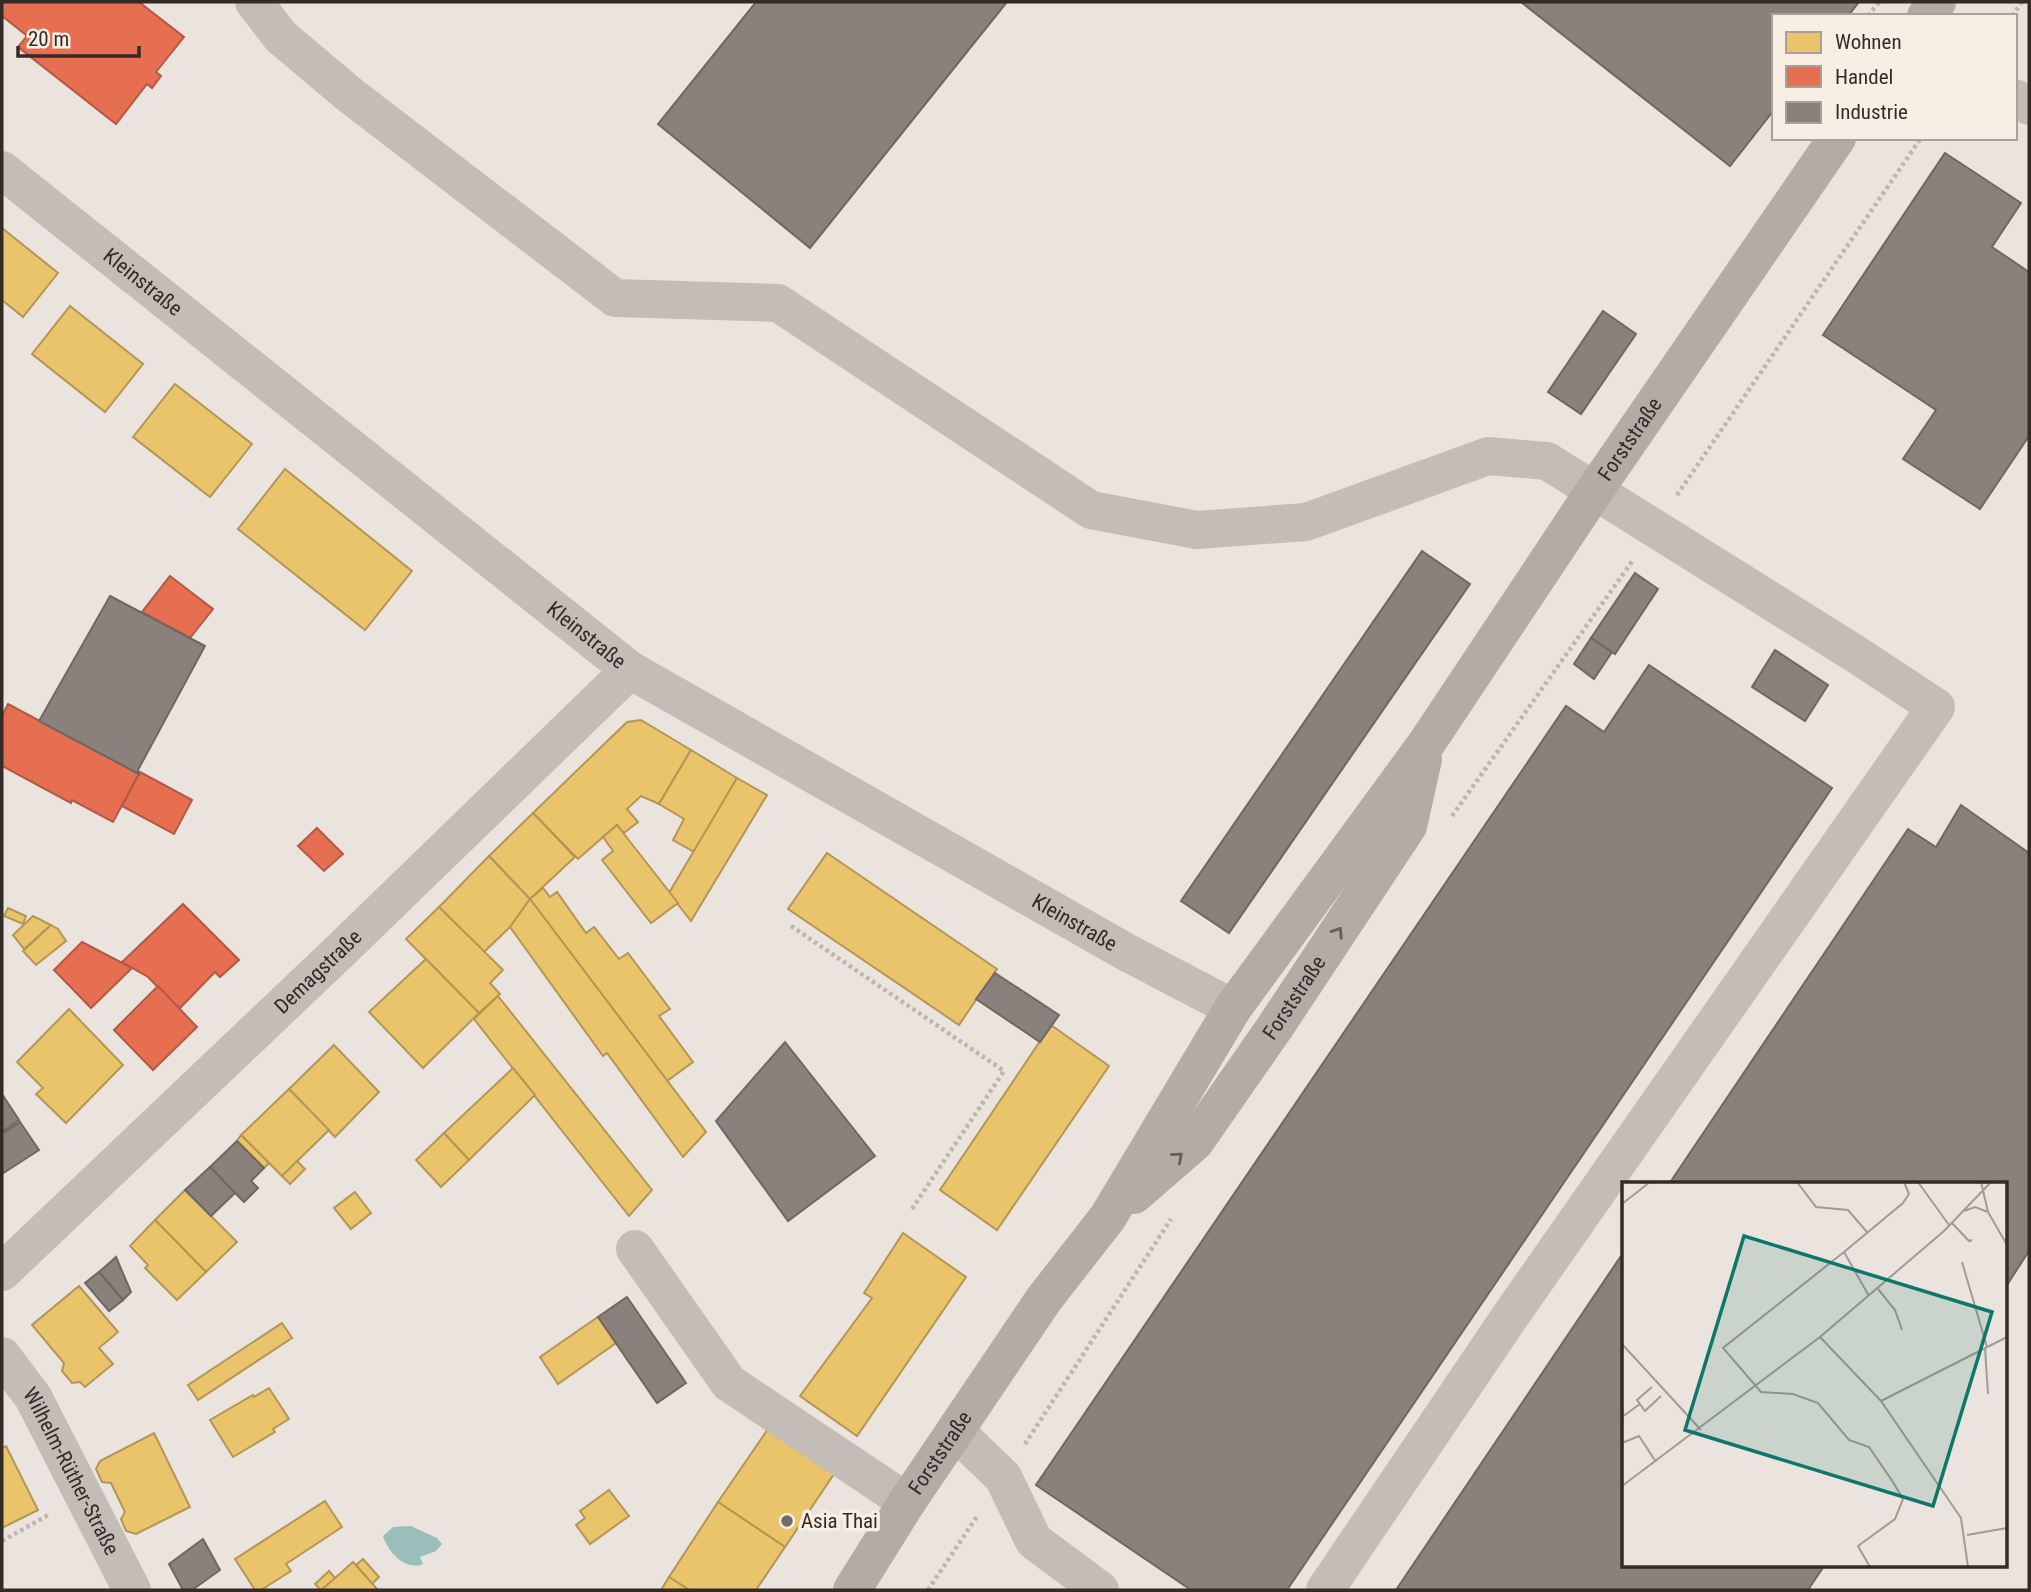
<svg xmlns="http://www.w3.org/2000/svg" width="2031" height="1592" viewBox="0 0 2031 1592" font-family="'Roboto Condensed',sans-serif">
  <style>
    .water { fill: #9abebc }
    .homes { fill: #e9c46a; stroke: #b39656; stroke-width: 2 }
    .shops { fill: #e76f51; stroke: #b15a44; stroke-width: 2 }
    .industry { fill: #8a817c; stroke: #706762; stroke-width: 2 }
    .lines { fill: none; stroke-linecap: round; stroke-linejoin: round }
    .path { stroke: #bcb5b0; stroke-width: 4.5; stroke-dasharray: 3.5 3.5; stroke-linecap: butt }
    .minor { stroke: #c3bcb7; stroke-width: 38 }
    .major { stroke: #b2aba6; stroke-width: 38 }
    .oneway { stroke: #665e59 }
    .poi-dot { fill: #746b66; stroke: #f9eee4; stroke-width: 2.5 }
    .labels { text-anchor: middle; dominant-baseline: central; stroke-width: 7; stroke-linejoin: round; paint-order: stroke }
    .street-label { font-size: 21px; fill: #342a26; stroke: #f9eee4 }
    .poi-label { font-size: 21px; fill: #342a26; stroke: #f9eee4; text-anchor: start }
    .inset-road { fill: none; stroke: #a29a94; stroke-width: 2 }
    .view { fill: #0f766e; fill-opacity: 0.15; stroke: #0f766e; stroke-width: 3.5 }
    .inset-edge { fill: none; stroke: #342a26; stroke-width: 3.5 }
  </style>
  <rect width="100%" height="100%" fill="#ebe4de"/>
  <path class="water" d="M 411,1526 L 437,1538 L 442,1544 L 436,1551 L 420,1557 L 423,1564 C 405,1571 388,1552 383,1536 L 393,1527 Z"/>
  <g class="homes">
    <path d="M 2,228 L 58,273 L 23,317 L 2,300 Z"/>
    <path d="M 70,306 L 143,364 L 105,412 L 32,354 Z"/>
    <path d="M 175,384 L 252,444 L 210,497 L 133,437 Z"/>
    <path d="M 285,469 L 412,571 L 365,630 L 238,529 Z"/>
    <path d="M 641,720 L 691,750 L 659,804 L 641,796 L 627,809 L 638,822 L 624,833 L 617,825 L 578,859 L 533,813 L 627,722 Z"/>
    <path d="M 691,750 L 737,778 L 694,852 L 673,840 L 684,819 L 659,804 Z"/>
    <path d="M 737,778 L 767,795 L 691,921 L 669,893 Z"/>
    <path d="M 533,813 L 575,857 L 530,899 L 489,856 Z"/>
    <path d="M 617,825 L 678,903 L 651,923 L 602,860 L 613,851 L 603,837 Z"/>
    <path d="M 827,853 L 997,969 L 959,1025 L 788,909 Z"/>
    <path d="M 489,856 L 530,899 L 510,927 L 484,952 L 439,907 Z"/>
    <path d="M 543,888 L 550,897 L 557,892 L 586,933 L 594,927 L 619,959 L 628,953 L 670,1009 L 659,1016 L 693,1062 L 667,1081 L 530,899 Z"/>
    <path d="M 530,899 L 706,1132 L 683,1157 L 607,1053 L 603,1056 L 510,927 Z"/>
    <path d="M 439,907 L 503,970 L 490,983 L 500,994 L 479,1013 L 406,939 Z"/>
    <path d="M 8,908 L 26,916 L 23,924 L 4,916 Z"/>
    <path d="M 33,916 L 51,925 L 24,949 L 13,935 Z"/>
    <path d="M 51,925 L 58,929 L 66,941 L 36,965 L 23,951 Z"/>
    <path d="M 426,959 L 479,1013 L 423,1068 L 369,1012 Z"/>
    <path d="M 498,996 L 652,1190 L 629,1216 L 474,1019 Z"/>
    <path d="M 69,1009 L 123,1065 L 66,1123 L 36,1094 L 43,1088 L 17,1062 Z"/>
    <path d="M 1051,1025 L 1109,1066 L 997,1230 L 940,1190 Z"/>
    <path d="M 334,1045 L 379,1092 L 335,1137 L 289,1089 Z"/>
    <path d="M 513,1068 L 535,1095 L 469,1160 L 444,1133 Z"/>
    <path d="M 289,1089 L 329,1130 L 282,1176 L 241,1135 Z"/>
    <path d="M 444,1133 L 469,1160 L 441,1187 L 416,1160 Z"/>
    <path d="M 241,1135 L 269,1163 L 264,1168 L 237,1141 Z"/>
    <path d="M 297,1161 L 305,1169 L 290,1184 L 282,1176 Z"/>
    <path d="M 185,1190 L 237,1242 L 206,1272 L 155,1220 Z"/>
    <path d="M 355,1192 L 371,1213 L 351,1229 L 334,1208 Z"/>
    <path d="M 155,1220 L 206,1272 L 177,1300 L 145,1268 L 148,1265 L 130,1246 Z"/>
    <path d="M 903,1233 L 966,1277 L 857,1436 L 800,1396 L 872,1298 L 864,1293 Z"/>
    <path d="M 79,1286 L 118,1332 L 99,1348 L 113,1364 L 85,1387 L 80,1382 L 72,1383 L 62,1371 L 64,1363 L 32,1325 Z"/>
    <path d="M 598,1317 L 616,1343 L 558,1384 L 540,1357 Z"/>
    <path d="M 282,1323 L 292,1338 L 198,1400 L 188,1385 Z"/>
    <path d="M 269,1388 L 289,1419 L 273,1429 L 275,1432 L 233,1457 L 210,1420 L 253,1395 L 254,1397 Z"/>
    <path d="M 770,1426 L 836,1471 L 785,1547 L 718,1502 Z"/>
    <path d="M 154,1433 L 190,1507 L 136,1534 L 126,1531 L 121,1519 L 125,1512 L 111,1483 L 102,1482 L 96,1469 L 100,1461 Z"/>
    <path d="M 6,1446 L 38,1510 L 2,1528 L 2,1448 Z"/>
    <path d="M 609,1490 L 629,1516 L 590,1544 L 576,1525 L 585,1518 L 580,1511 Z"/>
    <path d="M 325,1501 L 342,1527 L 286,1564 L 291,1571 L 261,1590 L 255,1590 L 235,1559 Z"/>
    <path d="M 718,1502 L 785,1547 L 756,1590 L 689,1590 L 669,1577 Z"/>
    <path d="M 363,1559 L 379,1577 L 372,1584 L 356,1565 Z"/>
    <path d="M 353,1562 L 378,1590 L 321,1590 L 335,1578 Z"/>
    <path d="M 329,1571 L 335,1578 L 321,1590 L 315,1584 Z"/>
    <path d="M 669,1577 L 689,1590 L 661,1590 Z"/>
  </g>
  <g class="shops">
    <path d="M 2,2 L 139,2 L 184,37 L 156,72 L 161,76 L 152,88 L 147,84 L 116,124 L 18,47 L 26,37 L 26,35 L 2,16 Z"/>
    <path d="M 170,576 L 213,609 L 190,638 L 142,612 Z"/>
    <path d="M 8,704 L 139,774 L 113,822 L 72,800 L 71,803 L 2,766 L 2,716 Z"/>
    <path d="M 140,772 L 192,800 L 174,834 L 122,806 Z"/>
    <path d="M 317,828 L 343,854 L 324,871 L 298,846 Z"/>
    <path d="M 183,904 L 239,960 L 220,977 L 215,972 L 179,1009 L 148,977 L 122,962 Z"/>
    <path d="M 82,942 L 132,968 L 91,1008 L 54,970 Z"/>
    <path d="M 158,986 L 197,1027 L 153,1070 L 114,1030 Z"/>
  </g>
  <g class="industry">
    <path d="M 756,2 L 1007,2 L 810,248 L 658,124 Z"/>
    <path d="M 1521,2 L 1859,2 L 1848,16 L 1774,16 L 1774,110 L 1730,166 Z"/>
    <path d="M 1945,153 L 2021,203 L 1992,247 L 2029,272 L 2029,436 L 1980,509 L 1903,459 L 1936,410 L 1823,335 Z"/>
    <path d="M 1603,311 L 1636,334 L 1581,414 L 1548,392 Z"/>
    <path d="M 1422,551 L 1470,584 L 1229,933 L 1181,901 Z"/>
    <path d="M 1635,573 L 1658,589 L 1615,654 L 1591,638 Z"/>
    <path d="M 110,596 L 205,646 L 138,770 L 139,774 L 39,721 Z"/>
    <path d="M 1591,638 L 1612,652 L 1594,679 L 1574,664 Z"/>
    <path d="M 1775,650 L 1828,685 L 1805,721 L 1752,687 Z"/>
    <path d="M 1649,665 L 1832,788 L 1287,1590 L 1191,1590 L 1036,1485 L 1566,706 L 1604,732 Z"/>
    <path d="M 1961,805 L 2029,853 L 2029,1251 L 2005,1288 L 2005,1184 L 1669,1184 L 1908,829 L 1936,847 Z"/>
    <path d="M 995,973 L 1059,1015 L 1040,1042 L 976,999 Z"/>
    <path d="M 785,1042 L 875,1156 L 788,1221 L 716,1121 Z"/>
    <path d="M 2,1094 L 19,1120 L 2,1132 Z"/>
    <path d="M 20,1122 L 39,1150 L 2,1174 L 2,1134 Z"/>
    <path d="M 237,1141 L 264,1168 L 251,1181 L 258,1188 L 244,1202 L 210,1167 Z"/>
    <path d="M 210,1167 L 235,1193 L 211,1216 L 185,1190 Z"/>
    <path d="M 1623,1253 L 1623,1566 L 1824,1566 L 1808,1590 L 1396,1590 Z"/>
    <path d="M 116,1257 L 131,1292 L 123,1300 L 99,1272 Z"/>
    <path d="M 99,1272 L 123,1300 L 109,1311 L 85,1283 Z"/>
    <path d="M 627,1297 L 686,1383 L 657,1403 L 598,1317 Z"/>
    <path d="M 203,1539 L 220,1570 L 192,1590 L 183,1590 L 169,1564 Z"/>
  </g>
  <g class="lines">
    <g class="path">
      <path d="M 1868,16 L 1879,2"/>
      <path d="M 2012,16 L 2022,2"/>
      <path d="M 1677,495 L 1921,138"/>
      <path d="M 1452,816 L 1633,560"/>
      <path d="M 791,926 L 1004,1071 L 912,1209"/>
      <path d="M 1025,1444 L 1171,1219"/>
      <path d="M 2,1541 L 50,1514"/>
      <path d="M 928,1590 L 978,1515"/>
    </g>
    <g class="minor">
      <path d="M 254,2 L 281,37 L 350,95 L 615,298 L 778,303 L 1091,510 L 1197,530 L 1306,522 L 1488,456 L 1547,461 L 1854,653 L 1936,707 L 1511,1315 L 1325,1590"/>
      <path d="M 2015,98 L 2029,106"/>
      <path id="s1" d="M 2,170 L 630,670 L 1126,952 L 1233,1008"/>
      <path d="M 635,1249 L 729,1383 L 907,1502"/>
      <path id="s2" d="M 2,1272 L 340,951 L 630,670"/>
      <path id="s3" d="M 2,1356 L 33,1397 L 132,1590"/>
      <path d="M 955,1431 L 1003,1477 L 1034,1541 L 1100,1590"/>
    </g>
    <g class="major">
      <path d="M 1926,16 L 1937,2"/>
      <path id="s4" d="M 1134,1195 L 1195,1142 L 1275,1027 L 1408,826 L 1423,759"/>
      <path id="s5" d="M 852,1590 L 907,1502 L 1044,1299 L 1108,1217 L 1233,1008 L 1426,744 L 1595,490 L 1837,138"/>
    </g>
  </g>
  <defs><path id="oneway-chevron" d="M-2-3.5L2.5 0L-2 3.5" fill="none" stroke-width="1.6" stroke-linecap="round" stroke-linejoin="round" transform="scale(1.75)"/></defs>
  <g class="oneway">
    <use href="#oneway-chevron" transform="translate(1338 932) rotate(-57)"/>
    <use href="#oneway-chevron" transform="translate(1178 1157) rotate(-41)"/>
  </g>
  <circle class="poi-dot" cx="787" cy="1521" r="7"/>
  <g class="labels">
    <g class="street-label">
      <text stroke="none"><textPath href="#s1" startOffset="180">Kleinstraße</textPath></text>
      <text stroke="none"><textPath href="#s5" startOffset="1390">Forststraße</textPath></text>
      <text stroke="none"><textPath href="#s1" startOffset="747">Kleinstraße</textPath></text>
      <text stroke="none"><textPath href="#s1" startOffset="1314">Kleinstraße</textPath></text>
      <text stroke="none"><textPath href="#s2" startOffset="436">Demagstraße</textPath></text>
      <text stroke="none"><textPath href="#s4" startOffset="256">Forststraße</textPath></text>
      <text stroke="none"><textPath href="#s5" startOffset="163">Forststraße</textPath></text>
      <text stroke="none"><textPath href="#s3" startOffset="135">Wilhelm-Rüther-Straße</textPath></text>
    </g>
    <g class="poi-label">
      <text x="801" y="1521">Asia Thai</text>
    </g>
  </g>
  <g transform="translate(1622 1182)">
    <rect width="385" height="385" fill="#ebe4de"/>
    <path class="inset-road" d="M 175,0 L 194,25 L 226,28 L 245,50M 296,0 L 327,43M 359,0 L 366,30 L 385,63M 0,22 L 28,0M 342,29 L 353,25 L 366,30M 330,41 L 347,59 L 350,58M 222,70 L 101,166 L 139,210 L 171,212 L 196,221 L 227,258 L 247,265 L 271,300 L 281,317 L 273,337 L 236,364 L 248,385M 340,80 L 365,165M 256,107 L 273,128 L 280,148M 247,114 L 222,70 L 281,21 L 287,12 L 282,0M 198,155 L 259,219 L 339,336 L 346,385M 0,162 L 79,248M 363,166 L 366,212M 30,205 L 15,218 L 23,229 L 39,214M 259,219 L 385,155M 0,235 L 18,222M 0,261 L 17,254 L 34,280M 0,304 L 198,155 L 322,49 L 369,0M 345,353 L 385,346"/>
    <path class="view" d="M 122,54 L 370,130 L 311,324 L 63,248 Z"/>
    <rect width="385" height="385" class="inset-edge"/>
  </g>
  <rect width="2031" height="1592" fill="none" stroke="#342a26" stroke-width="7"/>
  <rect x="1772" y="14" width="245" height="126" fill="#f9eee4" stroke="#aaa098" stroke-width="2"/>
  <rect x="1786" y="32" width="35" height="21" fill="#e9c46a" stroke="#aaa098" stroke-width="2"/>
  <text x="1835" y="49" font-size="21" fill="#342a26">Wohnen</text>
  <rect x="1786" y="66" width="35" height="21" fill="#e76f51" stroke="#aaa098" stroke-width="2"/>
  <text x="1835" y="84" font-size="21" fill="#342a26">Handel</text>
  <rect x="1786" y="102" width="35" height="21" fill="#8a817c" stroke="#aaa098" stroke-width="2"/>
  <text x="1835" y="119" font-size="21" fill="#342a26">Industrie</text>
  <path d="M18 46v10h121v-10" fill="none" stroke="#342a26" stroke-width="3.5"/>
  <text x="28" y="46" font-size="21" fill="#342a26" stroke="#f9eee4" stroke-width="5" paint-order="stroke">20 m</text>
</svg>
